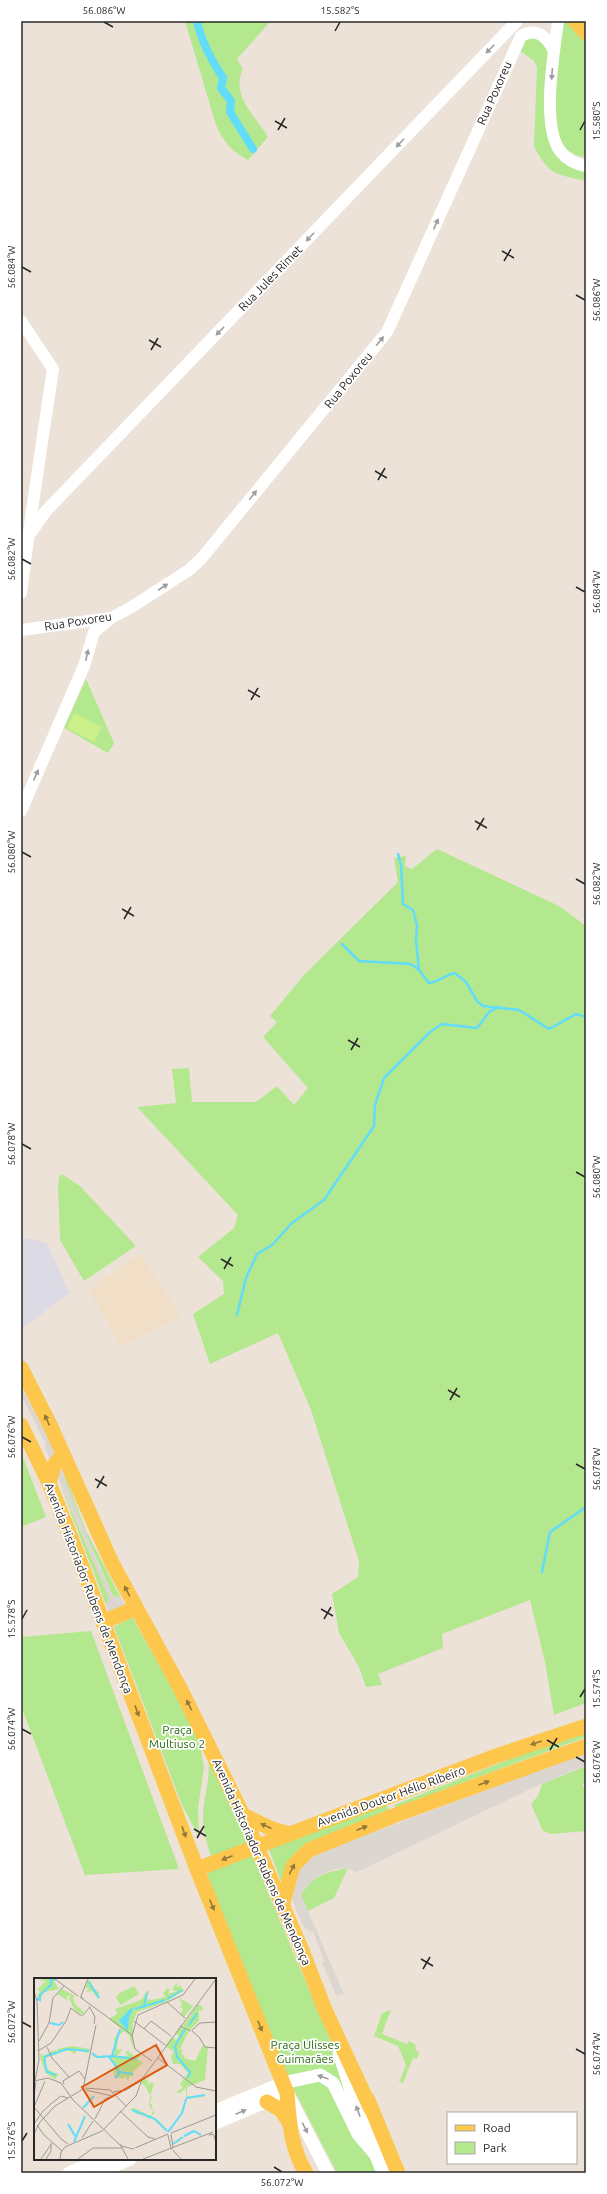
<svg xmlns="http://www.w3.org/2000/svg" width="607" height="2194" viewBox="0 0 607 2194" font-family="Ubuntu,sans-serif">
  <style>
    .industrial { fill: #dcdae4 }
    .education { fill: #f0dfc6 }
    .green { fill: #b4e88f }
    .pitch { fill: #cdf18a }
    .plaza { fill: #dcd6d0 }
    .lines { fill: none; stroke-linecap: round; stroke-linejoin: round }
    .stream { stroke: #61dcf9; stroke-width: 2.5 }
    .canal { stroke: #61dcf9; stroke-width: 8 }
    .tertiary { stroke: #fff; stroke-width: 12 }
    .secondary { stroke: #fff; stroke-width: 13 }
    .primary { stroke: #fdc74d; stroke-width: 15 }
    .oneway { fill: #9e9e9e }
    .oneway2 { fill: #92783a }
    .ticks { fill: none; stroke: #282828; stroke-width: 1.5 }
    .labels { text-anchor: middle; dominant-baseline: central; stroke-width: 3.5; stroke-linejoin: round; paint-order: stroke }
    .street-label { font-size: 12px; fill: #282828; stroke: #fff }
    .park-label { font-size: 12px; fill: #2c6b13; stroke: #fff }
    .inset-river { fill: none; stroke: #61dcf9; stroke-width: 2 }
    .inset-road { fill: none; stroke: #9e9892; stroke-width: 1 }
    .view { fill: #de570d; fill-opacity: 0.15; stroke: #de570d; stroke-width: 2 }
    .inset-edge { fill: none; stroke: #282828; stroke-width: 2 }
    .neatline { fill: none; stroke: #282828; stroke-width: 1.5 }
    .ticks-label { font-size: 10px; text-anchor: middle; fill: #282828 }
  </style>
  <rect width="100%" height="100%" fill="#ece2d8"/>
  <path class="industrial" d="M 21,1237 L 47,1243 L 69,1293 L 21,1329 Z"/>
  <path class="education" d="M 140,1253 L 181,1316 L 121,1347 L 89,1290 Z"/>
  <g class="green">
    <path d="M 185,21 L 271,21 L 237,59 L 243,69 C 230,96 256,116 268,137 L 248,160 C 231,151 224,142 216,125 Z"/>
    <path d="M 562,21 L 570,21 L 586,39 L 586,157 C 534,153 558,53 562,21 Z"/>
    <path d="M 532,36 L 549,46 L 552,145 L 586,169 L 586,181 C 556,174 549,176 534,146 L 537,67 L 534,61 L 519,50 L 521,40 Z"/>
    <path d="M 86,679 L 114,743 L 108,753 L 64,728 Z"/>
    <path d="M 437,849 L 559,906 L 586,926 L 586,1703 L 554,1715 L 545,1662 L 530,1600 L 442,1634 L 443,1648 L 378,1674 L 382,1685 L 366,1687 L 359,1667 L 339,1633 L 332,1594 L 358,1577 L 359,1561 L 311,1410 L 278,1333 L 210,1364 L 193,1314 L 224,1294 L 223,1281 L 198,1257 L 234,1228 L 238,1215 L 137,1107 L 176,1103 L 172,1069 L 189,1068 L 192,1102 L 256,1102 L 277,1086 L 294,1105 L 308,1088 L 263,1037 L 277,1022 L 270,1016 L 303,976 L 398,882 L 394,858 L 406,856 L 405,866 L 412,869 Z"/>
    <path d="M 62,1174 L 80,1186 L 136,1246 L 84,1281 L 60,1240 L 58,1187 L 59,1177 Z"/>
    <path d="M 21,1452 L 46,1517 L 21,1527 Z"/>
    <path d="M 65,1475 L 86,1531 L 121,1598 L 113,1596 L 87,1537 L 64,1479 Z"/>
    <path d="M 58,1479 L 109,1598 L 106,1605 Z"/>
    <path d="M 132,1617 L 195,1728 L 200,1744 L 204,1768 L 198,1808 L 199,1837 L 182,1805 L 114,1627 Z"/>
    <path d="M 91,1631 L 179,1869 L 85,1875 L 21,1706 L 21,1637 Z"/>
    <path d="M 586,1729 L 586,1737 L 395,1808 L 394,1805 Z"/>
    <path d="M 210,1757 L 248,1844 L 211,1857 C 207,1842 202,1829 203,1814 C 204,1795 211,1779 208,1760 Z"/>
    <path d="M 586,1766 L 586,1782 L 582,1784 L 586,1793 L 586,1831 L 551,1834 L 543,1831 L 531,1804 L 538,1796 L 542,1784 Z"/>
    <path d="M 386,1804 L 389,1811 L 281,1881 L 268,1847 Z"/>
    <path d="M 252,1855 L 330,2039 L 355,2114 L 379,2173 L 337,2173 L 281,2065 L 207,1878 L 208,1872 Z"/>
    <path d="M 348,1868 L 334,1898 L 308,1911 L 301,1895 C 311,1875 329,1872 348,1868 Z"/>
    <path d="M 391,2010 L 382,2034 L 407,2044 L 409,2041 L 415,2044 L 416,2050 L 419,2053 L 417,2059 L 413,2058 L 403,2083 L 399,2082 L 406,2065 L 398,2046 L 374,2036 L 382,2013 Z"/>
  </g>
  <path class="pitch" d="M 74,713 L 102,727 L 94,742 L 67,728 Z"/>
  <g class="plaza">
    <path d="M 21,1387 L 57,1454 L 50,1459 L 45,1448 L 46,1444 L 21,1395 Z"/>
    <path d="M 59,1464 L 99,1567 L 113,1596 L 121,1598 L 125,1605 L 110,1615 L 106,1605 L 109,1598 L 56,1472 Z"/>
    <path d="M 586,1753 L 586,1765 L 539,1785 L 357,1872 L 348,1868 L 335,1869 L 319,1876 L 310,1883 L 301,1895 L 344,1994 L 336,1995 L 322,1963 L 325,1962 L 313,1931 L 310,1932 L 303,1926 L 291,1897 L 296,1875 L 305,1861 L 318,1853 Z"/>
  </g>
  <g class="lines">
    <g class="stream">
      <path d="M 398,854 L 401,865 L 403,904 L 413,910 L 417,925 L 416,940 L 419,970 L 429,983 C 439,982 445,975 455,973 L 466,982 L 477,1001 L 483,1006 L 519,1010 L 549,1029 L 576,1014 L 586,1017"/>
      <path d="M 342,944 L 359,961 L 411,964 L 418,969"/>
      <path d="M 237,1315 L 246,1278 L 257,1254 L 272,1245 L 292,1223 L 324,1200 L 374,1126 L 375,1105 L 384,1078 L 430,1032 L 442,1024 L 477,1028 L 490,1011 L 499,1007"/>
      <path d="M 542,1572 L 550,1532 L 586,1507"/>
    </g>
    <path class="canal" d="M 197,21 C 201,41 212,61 223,78 L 221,88 L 231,101 L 230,112 L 253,149"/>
    <g class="tertiary">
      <path d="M 558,21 C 554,52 541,125 560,151 C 567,160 575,164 586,166"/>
      <path d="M 21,321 L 53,369 C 42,443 30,518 21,593"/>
      <path d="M 27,538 L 46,511 L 517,21"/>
      <path d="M 21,630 L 111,618 L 130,608 L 189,570 L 201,559 L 387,332 L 521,36 C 537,27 547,37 554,51"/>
      <path d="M 21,811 L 84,666 L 94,632 L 110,619"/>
    </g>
    <g class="secondary">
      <path d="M 339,2053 L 354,2100 L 383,2173"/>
      <path d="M 215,2111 L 283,2083 L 320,2075 L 333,2083 L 358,2134 L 375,2154"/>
      <path d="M 215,2123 L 287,2093 L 328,2173"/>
      <path d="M 69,2173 L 102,2159"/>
      <path d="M 97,2173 L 130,2159"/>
    </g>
    <g class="primary">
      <path d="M 575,21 L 586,33"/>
      <path d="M 21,1368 L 51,1427 L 112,1563 L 180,1688 L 243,1815 L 301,1948 L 325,2010 L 371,2109"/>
      <path d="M 21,1425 L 49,1483 L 70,1535 L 197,1869 L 287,2093 C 289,2121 291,2149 306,2173"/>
      <path d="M 49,1483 L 54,1465 L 63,1455"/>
      <path d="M 103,1622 L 136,1608"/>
      <path d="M 243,1815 L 272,1829 L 290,1834"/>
      <path d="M 197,1869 L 496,1756 L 586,1726"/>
      <path d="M 282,1906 L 293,1866 L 309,1850 L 393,1816 L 586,1746"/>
      <path d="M 368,2100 L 398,2173"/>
      <path d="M 267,2102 L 281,2110 L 289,2122"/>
    </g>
  </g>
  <defs><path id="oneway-solid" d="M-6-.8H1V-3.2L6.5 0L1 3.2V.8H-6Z"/></defs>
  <g class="oneway">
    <use href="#oneway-solid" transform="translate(490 49) rotate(134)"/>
    <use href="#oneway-solid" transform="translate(552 74) rotate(94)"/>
    <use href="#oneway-solid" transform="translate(400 143) rotate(134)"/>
    <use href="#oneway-solid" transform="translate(436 224) rotate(-66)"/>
    <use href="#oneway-solid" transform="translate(310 237) rotate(134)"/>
    <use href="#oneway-solid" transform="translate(220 331) rotate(134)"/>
    <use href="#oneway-solid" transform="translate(380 341) rotate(-51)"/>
    <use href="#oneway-solid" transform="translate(253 495) rotate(-51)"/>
    <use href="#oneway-solid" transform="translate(163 587) rotate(-33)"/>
    <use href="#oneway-solid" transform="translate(87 655) rotate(-78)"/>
    <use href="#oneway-solid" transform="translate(36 775) rotate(-66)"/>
    <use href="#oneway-solid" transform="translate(323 2077) rotate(-161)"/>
    <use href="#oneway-solid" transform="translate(358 2111) rotate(-110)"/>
    <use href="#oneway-solid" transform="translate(241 2112) rotate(-23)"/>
    <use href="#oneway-solid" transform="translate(305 2128) rotate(63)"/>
  </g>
  <g class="oneway2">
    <use href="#oneway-solid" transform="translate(47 1420) rotate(-115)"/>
    <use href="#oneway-solid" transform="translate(127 1591) rotate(-118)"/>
    <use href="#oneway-solid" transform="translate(189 1705) rotate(-117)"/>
    <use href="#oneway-solid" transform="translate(137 1711) rotate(70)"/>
    <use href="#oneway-solid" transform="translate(536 1743) rotate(161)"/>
    <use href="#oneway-solid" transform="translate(484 1783) rotate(-20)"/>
    <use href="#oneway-solid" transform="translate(266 1826) rotate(-156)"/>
    <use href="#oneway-solid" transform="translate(362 1828) rotate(-21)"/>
    <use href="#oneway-solid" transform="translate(184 1832) rotate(70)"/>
    <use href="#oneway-solid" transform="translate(227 1858) rotate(159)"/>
    <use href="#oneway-solid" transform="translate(292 1869) rotate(-63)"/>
    <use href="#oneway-solid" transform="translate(212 1905) rotate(68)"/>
    <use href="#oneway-solid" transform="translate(260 2026) rotate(68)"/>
  </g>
  <path class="ticks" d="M 104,22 L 113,27M 335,31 L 340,22M 275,121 L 287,128M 278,130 L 285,118M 580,130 L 585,121M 502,251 L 514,258M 504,261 L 511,249M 22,267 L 31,272M 576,295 L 585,300M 149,340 L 161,347M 151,350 L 158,338M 375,471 L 387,478M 378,480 L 385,468M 22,559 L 31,564M 576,587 L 585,592M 248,690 L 260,697M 251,700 L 258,688M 475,821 L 487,828M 477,830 L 484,818M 22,852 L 31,857M 576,879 L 585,884M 122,909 L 134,916M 124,919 L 131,907M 348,1040 L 360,1047M 351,1050 L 358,1038M 22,1144 L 31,1149M 576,1172 L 585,1177M 221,1259 L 233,1266M 224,1269 L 231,1257M 448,1390 L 460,1397M 450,1400 L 457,1388M 22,1437 L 31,1442M 576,1464 L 585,1469M 95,1479 L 107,1486M 97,1488 L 104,1476M 321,1609 L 333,1616M 22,1619 L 27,1610M 324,1619 L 331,1607M 580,1697 L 585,1689M 22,1729 L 31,1734M 547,1740 L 559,1747M 550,1750 L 557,1738M 576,1757 L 585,1762M 194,1829 L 206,1836M 197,1838 L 204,1826M 421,1959 L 433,1966M 423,1969 L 430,1957M 22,2022 L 31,2027M 576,2049 L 585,2054M 22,2141 L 27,2133M 274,2167 L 282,2172"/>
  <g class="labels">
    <g class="street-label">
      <text transform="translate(494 93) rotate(-66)">Rua Poxoreu</text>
      <text transform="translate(270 278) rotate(-46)">Rua Jules Rimet</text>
      <text transform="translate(348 380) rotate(-51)">Rua Poxoreu</text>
      <text transform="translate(78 621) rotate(-9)">Rua Poxoreu</text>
      <text transform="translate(89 1588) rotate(69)">Avenida Historiador Rubens de Mendonça</text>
      <text transform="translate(391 1796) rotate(-20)">Avenida Doutor Hélio Ribeiro</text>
      <text transform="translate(262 1862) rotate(66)">Avenida Historiador Rubens de Mendonça</text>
    </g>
    <g class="park-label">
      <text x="177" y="1729">Praça<tspan x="177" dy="14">Multiuso 2</tspan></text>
      <text x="305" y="2044">Praça Ulisses<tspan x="305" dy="14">Guimarães</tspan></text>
    </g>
  </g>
  <g transform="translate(34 1978)">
    <rect width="182" height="182" fill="#ece2d8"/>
    <path d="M 9,1 L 19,1 L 25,11 L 10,14 L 5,23 L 3,18 L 6,14 L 4,11 L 12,3 L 5,3 ZM 55,1 L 60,11 L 66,15 L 63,18 L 64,21 L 58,13 L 52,14 L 55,11 L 51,9 ZM 143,4 L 143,10 L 146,7 L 150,13 L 129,25 L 103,34 L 99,44 L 99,69 L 117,85 L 99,70 L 95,57 L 75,41 L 84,35 L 81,31 L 104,23 L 109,20 L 113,12 L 115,14 L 112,21 L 117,22 L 132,19 L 129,16 L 133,10 L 136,11 L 134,16 L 144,13 L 138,12 ZM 100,8 L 105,16 L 87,27 L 82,20 L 84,16 ZM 28,11 L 41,18 L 39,20 L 41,26 L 50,34 L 47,37 L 40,31 L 35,20 L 37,17 L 32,19 L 34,23 L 23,16 ZM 145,20 L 159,28 L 150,39 L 147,37 L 149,30 L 146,29 L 148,26 L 145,24 L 148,26 L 148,25 L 142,21 L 147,24 ZM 164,26 L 168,28 L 169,32 L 165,32 L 165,43 L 156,52 L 149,48 ZM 146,49 L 155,53 L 146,71 L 149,72 L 147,76 L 151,78 L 150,80 L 161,83 L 169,67 L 174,70 L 171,102 L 153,109 L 153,119 L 171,117 L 168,119 L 152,121 L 152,110 L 146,115 L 142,115 L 149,109 L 146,106 L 154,95 L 146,86 L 139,86 L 137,78 L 140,74 L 131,68 L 138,59 L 142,62 L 145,58 L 141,55 ZM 86,51 L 90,53 L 84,58 L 83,72 L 89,71 L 83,78 L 94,78 L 91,74 L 94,73 L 102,79 L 105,76 L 107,78 L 103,81 L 109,85 L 99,94 L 100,98 L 96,98 L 94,103 L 91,98 L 89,101 L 80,98 L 80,86 L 75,79 L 63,80 L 59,78 L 57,75 L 64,78 L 77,78 L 81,74 L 80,61 ZM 39,68 L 56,71 L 55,75 L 43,72 L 41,76 L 35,72 L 24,75 L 23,71 ZM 18,73 L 21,72 L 24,76 L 13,79 L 10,87 L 12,91 L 24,96 L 21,102 L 11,94 L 5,75 L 10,78 ZM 110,99 L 115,104 L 113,108 L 118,104 L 120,107 L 116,118 L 112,109 L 106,104 ZM 118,118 L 116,125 L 118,127 L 119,133 L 121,133 L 118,139 L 125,143 L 133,154 L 123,143 L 116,139 L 113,141 L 114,137 L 102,136 L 98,132 L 93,132 L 100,130 L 117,138 L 119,133 L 115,128 L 116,119 Z" fill="#b4e88f"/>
    <path d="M 100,30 L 95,39 L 94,53 L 85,43 L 96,31 Z" fill="#61dcf9"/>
    <path class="inset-river" d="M 55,4 L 65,20M 3,21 L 6,22 L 6,17 L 17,7 L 17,1 L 21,2M 133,21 L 148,12M 110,28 L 113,15M 101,31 L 131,22M 16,45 L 25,47 L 29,44M 155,47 L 163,35M 151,51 L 141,68 L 143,79 L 156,94 L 154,100M 58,75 L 63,79 L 78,78 L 86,51M 78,78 L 102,81M 10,79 L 33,71 L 55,73M 75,79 L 84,91 L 85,96 L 81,100M 10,80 L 13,94 L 22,97M 85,94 L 99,96M 152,120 L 171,117M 49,130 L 60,118M 98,132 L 121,141 L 133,153M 34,146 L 41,158M 134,154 L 148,135 L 152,121M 150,158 L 160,153 L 167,157M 40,164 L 51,138M 139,166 L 149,159"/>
    <path class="inset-road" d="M 21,1 L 44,18M 0,13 L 3,23 L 5,82 L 1,103M 46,19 L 98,57 L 101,71 L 118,83M 49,21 L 47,18 L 54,1M 133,24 L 151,40M 55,28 L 61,39 L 60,46M 48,38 L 56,29M 100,43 L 131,67M 146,48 L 157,53M 110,51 L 117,43 L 137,58M 158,52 L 166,45 L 182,44M 158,53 L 165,59 L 171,69 L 182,70M 98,58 L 104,37 L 149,17 L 161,1M 5,63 L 15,45 L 19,20 L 30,8M 13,69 L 18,80 L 35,99M 4,73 L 17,65 L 32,43 L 37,30 L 47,38M 124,80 L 162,109 L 182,113M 0,103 L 14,100 L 27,105 L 39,122 L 87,168M 30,106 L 29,103 L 45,93 L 51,101M 51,110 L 76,112 L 92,128M 52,112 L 78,118M 79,114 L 92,112 L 105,104M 0,118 L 2,104M 0,129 L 27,161 L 34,166M 0,129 L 11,103M 86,133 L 114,159 L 121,161M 61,141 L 71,121 L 81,117M 0,146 L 9,133 L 18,125 L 27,118 L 34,120M 3,147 L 10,157 L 28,173M 137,155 L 182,137M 0,156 L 6,144 L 21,128 L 49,111 L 62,47M 137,156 L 139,169M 134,157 L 137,170M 175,157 L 179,156 L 182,164M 48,160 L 59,143M 86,166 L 94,181M 87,168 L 100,171M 101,170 L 134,156M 137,170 L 147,181M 7,181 L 18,165M 12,181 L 17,173 L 17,166M 26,181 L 27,174 L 31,169 L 68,153 L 102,118 L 108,101 L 182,1M 44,181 L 59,170 L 88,170M 109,181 L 179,154"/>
    <path class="view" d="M 122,67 L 133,87 L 60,129 L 48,109 Z"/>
    <rect width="182" height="182" class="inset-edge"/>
  </g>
  <rect width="607" height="2194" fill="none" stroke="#ffffff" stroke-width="44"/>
  <rect x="447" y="2112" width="130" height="52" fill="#ffffff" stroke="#a9a9a9"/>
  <rect x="455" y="2125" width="20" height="6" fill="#fdc74d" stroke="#a9a9a9"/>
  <text x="483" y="2132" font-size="12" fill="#282828">Road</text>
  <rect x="455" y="2142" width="20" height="12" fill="#b4e88f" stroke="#a9a9a9"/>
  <text x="483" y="2152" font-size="12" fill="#282828">Park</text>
  <rect x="22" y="22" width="563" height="2150" class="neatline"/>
  <g class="ticks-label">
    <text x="104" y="14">56.086°W</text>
    <text x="340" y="14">15.582°S</text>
    <text transform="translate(596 121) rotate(-90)" y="4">15.580°S</text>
    <text transform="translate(11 267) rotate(-90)" y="4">56.084°W</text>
    <text transform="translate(596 300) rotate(-90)" y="4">56.086°W</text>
    <text transform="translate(11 559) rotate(-90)" y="4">56.082°W</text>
    <text transform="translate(596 592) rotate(-90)" y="4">56.084°W</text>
    <text transform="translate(11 852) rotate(-90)" y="4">56.080°W</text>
    <text transform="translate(596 884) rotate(-90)" y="4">56.082°W</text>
    <text transform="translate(11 1144) rotate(-90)" y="4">56.078°W</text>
    <text transform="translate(596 1177) rotate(-90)" y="4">56.080°W</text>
    <text transform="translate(11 1437) rotate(-90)" y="4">56.076°W</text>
    <text transform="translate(596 1469) rotate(-90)" y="4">56.078°W</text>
    <text transform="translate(11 1619) rotate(-90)" y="4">15.578°S</text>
    <text transform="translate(596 1689) rotate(-90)" y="4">15.574°S</text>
    <text transform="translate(11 1729) rotate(-90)" y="4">56.074°W</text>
    <text transform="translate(596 1762) rotate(-90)" y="4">56.076°W</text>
    <text transform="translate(11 2022) rotate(-90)" y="4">56.072°W</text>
    <text transform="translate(596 2054) rotate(-90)" y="4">56.074°W</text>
    <text transform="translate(11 2141) rotate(-90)" y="4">15.576°S</text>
    <text x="282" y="2186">56.072°W</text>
  </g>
</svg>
